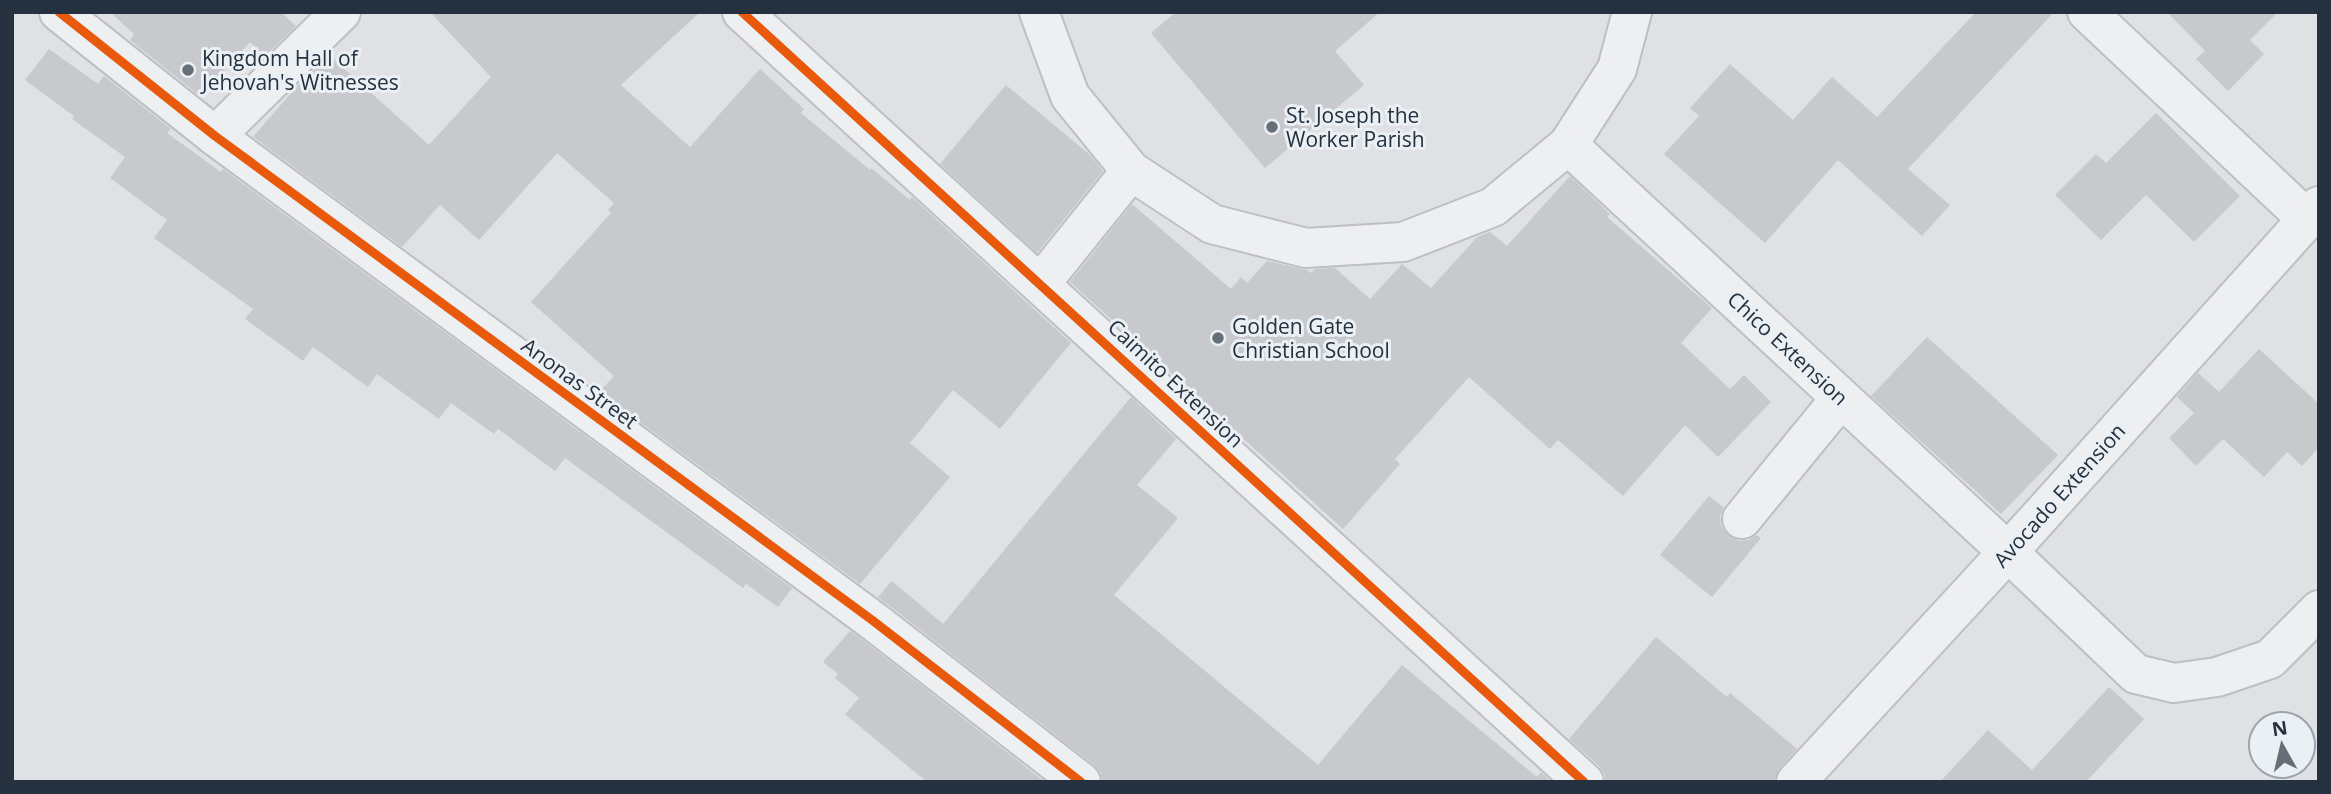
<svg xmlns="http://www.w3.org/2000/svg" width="2331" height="794" viewBox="0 0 2331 794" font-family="'Open Sans',sans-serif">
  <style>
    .building { fill: #c7c9cc }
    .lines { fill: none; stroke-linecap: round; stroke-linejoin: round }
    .minor-casing { stroke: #bdbfc2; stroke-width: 42 }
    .minor { stroke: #eeeff1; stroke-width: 38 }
    .cycleway-casing { stroke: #ebf0f5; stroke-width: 13 }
    .cycleway { stroke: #e8590c; stroke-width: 9 }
    .poi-dot { fill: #666f78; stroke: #ebf0f5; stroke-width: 2.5 }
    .labels { text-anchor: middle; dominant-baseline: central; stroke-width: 6; stroke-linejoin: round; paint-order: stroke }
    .poi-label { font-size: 21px; fill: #25313e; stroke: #ebf0f5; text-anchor: start }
    .street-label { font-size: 21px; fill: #25313e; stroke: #ebf0f5 }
  </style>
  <rect width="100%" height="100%" fill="#dfe1e4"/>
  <g class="building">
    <path d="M 110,12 L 281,12 L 296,26 L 265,56 L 250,42 L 201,97 L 130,40 L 134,34 Z"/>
    <path d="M 430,12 L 700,12 L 621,85 L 690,147 L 760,69 L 804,109 L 801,113 L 870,170 L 871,168 L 910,200 L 912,197 L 1071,343 L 1000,429 L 953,390 L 910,443 L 950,477 L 860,584 L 599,392 L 614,376 L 531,302 L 611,213 L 608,210 L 614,203 L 557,153 L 479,240 L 440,205 L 402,247 L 253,137 L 298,85 L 329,55 L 429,145 L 491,77 Z"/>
    <path d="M 1176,12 L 1380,12 L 1335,51 L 1364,85 L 1265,168 L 1151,33 Z"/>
    <path d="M 1976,12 L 2054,12 L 1908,169 L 1950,205 L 1922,236 L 1838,160 L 1765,243 L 1664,154 L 1699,116 L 1690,108 L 1730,64 L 1793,120 L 1832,77 L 1877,117 Z"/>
    <path d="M 2167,12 L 2278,12 L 2250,40 L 2264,54 L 2228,91 L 2196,59 L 2205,51 Z"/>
    <path d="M 49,49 L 98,84 L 104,76 L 171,129 L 167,133 L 221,172 L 223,169 L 792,588 L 778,607 L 746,584 L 743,588 L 565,458 L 555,471 L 498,429 L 494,434 L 451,403 L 439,419 L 377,374 L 368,387 L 313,347 L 303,361 L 245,319 L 253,309 L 154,238 L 167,220 L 110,178 L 125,157 L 72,119 L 74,116 L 25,80 Z"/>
    <path d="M 1006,85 L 1090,155 L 1103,171 L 1037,253 L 940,164 Z"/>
    <path d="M 2156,113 L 2240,196 L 2194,242 L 2146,195 L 2101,240 L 2055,195 L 2096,154 L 2106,163 Z"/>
    <path d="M 1570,176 L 1610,214 L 1607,217 L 1712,308 L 1681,343 L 1730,389 L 1744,375 L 1771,402 L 1718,457 L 1685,425 L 1623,496 L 1558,440 L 1550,449 L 1469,377 L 1395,459 L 1400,464 L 1343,529 L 1070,282 L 1132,204 L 1231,289 L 1241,277 L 1247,283 L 1267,261 L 1307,270 L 1311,273 L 1315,269 L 1335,268 L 1370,299 L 1402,264 L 1431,288 L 1477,237 L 1490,232 L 1507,246 Z"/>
    <path d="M 1927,337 L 2058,455 L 2001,514 L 1871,396 Z"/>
    <path d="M 2259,349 L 2319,404 L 2319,447 L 2302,466 L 2287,452 L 2264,477 L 2223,439 L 2196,466 L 2169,438 L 2194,413 L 2177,397 L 2198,373 L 2219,392 Z"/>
    <path d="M 1131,397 L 1176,439 L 1137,485 L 1178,518 L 1114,595 L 1318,765 L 1402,665 L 1537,777 L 1541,772 L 1551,782 L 1102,782 L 1101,773 L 1094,765 L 878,597 L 892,581 L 943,624 Z"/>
    <path d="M 1709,496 L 1724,508 L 1720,516 L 1721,526 L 1728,535 L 1739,541 L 1749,540 L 1756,535 L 1761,538 L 1712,597 L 1660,555 Z"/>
    <path d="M 850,631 L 859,637 L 1045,782 L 927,782 L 845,714 L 859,698 L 835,678 L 838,674 L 823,662 Z"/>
    <path d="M 1656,637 L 1727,697 L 1730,693 L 1797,749 L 1780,768 L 1774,782 L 1605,782 L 1605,775 L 1599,766 L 1569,739 Z"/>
    <path d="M 2109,687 L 2144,719 L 2086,782 L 1940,782 L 1988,730 L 2032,770 Z"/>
  </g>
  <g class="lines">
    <defs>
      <g id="minor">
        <path d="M 59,12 L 215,136 L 872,620 L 1081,782"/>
        <path d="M 742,12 L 1584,782"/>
        <path d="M 1039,12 L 1070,96 L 1131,171 L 1212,224 L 1306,248 L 1403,242 L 1493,207 L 1568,145 L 1617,69 L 1632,12"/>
        <path d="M 2087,12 L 2308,220"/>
        <path d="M 215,136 L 341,12"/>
        <path d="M 1568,145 L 2008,552 L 2136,674 L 2174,683 L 2217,677 L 2270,659 L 2319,610"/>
        <path d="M 1041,283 L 1131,171"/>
        <path d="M 1742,519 L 1841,398"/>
        <path d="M 1796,782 L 2008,552 L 2319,206"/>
      </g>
    </defs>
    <use href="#minor" class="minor-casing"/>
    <use href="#minor" class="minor"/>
    <defs>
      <g id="cycleway">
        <path d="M 59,12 L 215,136 L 872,620 L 1081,782"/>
        <path d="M 742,12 L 1584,782"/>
      </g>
    </defs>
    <use href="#cycleway" class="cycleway-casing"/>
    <use href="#cycleway" class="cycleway"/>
  </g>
  <g class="poi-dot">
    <circle cx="188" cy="70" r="7"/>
    <circle cx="1272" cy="127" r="7"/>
    <circle cx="1218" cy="338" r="7"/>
  </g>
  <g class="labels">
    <g class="poi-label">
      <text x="202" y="58">Kingdom Hall of<tspan x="202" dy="24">Jehovah's Witnesses</tspan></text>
      <text x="1286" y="115">St. Joseph the<tspan x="1286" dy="24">Worker Parish</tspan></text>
      <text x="1232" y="326">Golden Gate<tspan x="1232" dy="24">Christian School</tspan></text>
    </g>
    <g class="street-label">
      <text transform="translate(1788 348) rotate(43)">Chico Extension</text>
      <text transform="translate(580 383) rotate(36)">Anonas Street</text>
      <text transform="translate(1176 383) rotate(43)">Caimito Extension</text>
      <text transform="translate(2059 495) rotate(-48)">Avocado Extension</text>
    </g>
  </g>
  <rect width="2331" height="794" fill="none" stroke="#25313e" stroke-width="28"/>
  <g transform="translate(2282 745) rotate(352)"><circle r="33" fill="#ebf0f5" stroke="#9ca4ac" stroke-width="2"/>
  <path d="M0-5L12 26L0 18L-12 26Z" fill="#666f78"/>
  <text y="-10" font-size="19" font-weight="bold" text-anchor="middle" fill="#25313e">N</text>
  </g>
</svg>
